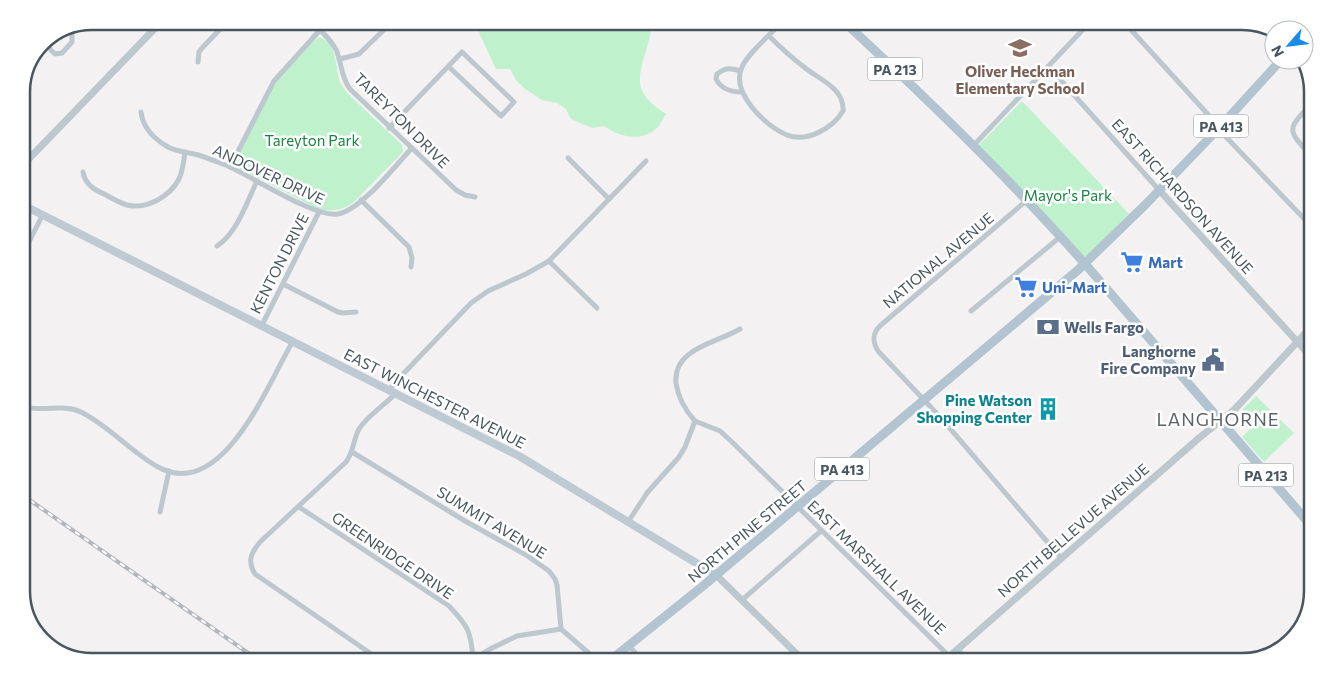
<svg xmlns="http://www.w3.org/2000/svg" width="1334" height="683" viewBox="0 0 1334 683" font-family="Commissioner,sans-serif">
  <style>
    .green { fill: #c0f1cd }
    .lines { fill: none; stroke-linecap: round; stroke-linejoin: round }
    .minor { stroke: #bcc7ce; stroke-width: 5 }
    .tertiary { stroke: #bcc7ce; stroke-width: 7 }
    .secondary { stroke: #bdcad3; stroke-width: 8 }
    .primary { stroke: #b1c4d0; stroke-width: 9 }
    .rail-casing { stroke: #b3b7bc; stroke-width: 4 }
    .rail { stroke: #fff; stroke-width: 2; stroke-dasharray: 5.5; stroke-linecap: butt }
    .labels { text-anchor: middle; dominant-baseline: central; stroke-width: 5; stroke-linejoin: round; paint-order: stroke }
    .shield { fill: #fff; stroke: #7f898f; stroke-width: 1 }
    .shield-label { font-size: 14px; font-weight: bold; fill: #48575f }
    .education-label { font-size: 15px; font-weight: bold; fill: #785e54; stroke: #fff }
    .street-label { font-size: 15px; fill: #48575f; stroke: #fff }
    .park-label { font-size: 15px; fill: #168440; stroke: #fff }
    .shop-label { font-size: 15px; font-weight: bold; fill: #366cbe; stroke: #fff; text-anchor: start }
    .service-label { font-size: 15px; font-weight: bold; fill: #4e5e75; stroke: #fff; text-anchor: start }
    .culture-label { font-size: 15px; font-weight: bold; fill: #0d838f; stroke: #fff; text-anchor: end }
    .quarter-label { font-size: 18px; letter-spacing: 1px; fill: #5d6366; stroke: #fff }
    .rim { fill: none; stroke: #48575f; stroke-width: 2.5 }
  </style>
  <rect width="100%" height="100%" fill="#f4f1f2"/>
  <g class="green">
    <path d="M 476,21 L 656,21 C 650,30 650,37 647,47 C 637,81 633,92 666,114 C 663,118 661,124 658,127 C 642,143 620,137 604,126 L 592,128 L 571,119 L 566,109 L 557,103 L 542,100 L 525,89 L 516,80 L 510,69 L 496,69 L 480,35 Z"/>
    <path d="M 319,37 C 339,43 334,69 341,84 C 347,94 357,102 365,110 C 377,122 390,133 402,145 L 403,152 L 355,201 C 344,210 333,212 318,209 L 240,169 L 235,165 L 235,161 L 275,84 L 286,70 L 312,42 Z"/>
    <path d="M 1022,101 L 1129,214 L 1087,256 L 1081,256 L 979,145 Z"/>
    <path d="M 1256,396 L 1294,433 L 1264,462 L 1242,437 L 1253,426 L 1240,412 Z"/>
  </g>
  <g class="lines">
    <g class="minor">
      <path d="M 311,21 C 320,30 332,40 337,52 C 342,65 341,77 350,89 L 456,190 L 465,195 L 475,197"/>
      <path d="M 1123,21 L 1213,120 L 1226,137 L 1313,228"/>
      <path d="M 769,36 C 780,47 792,58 804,67 C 818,79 845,88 843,111 C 833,128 807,143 787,135 C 765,126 730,92 742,67 C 748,53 772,33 783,21"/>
      <path d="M 45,41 L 46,45 L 55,54 L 62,53 L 72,42 L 72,29"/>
      <path d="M 340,59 L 359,54 L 393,21"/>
      <path d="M 198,62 L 199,52 L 202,48 L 228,21"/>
      <path d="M 1049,67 L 1159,190"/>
      <path d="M 740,71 C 731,68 726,67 717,74 L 716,79 C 721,89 732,92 742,92"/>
      <path d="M 1313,102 C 1286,131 1286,128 1313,158"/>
      <path d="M 141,112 C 143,128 154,139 168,147 C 177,152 188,152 198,155 C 208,158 217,162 226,165 C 251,176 315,218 338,214 C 361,210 395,166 411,149"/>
      <path d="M 389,128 L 462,52 L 514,102 L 501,116 L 449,67"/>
      <path d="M 974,145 L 1091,21"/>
      <path d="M 568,158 L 609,199"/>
      <path d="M 230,167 L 274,81 L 320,30"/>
      <path d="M 83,172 C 85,185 95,190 106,195 C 113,199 120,203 127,205 C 147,210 170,196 179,179 C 183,170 184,161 185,152"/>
      <path d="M 361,200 L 409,247 L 412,258 L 411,267"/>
      <path d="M 1026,201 L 881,325 C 872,333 872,341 878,351 L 941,418 L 1062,559"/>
      <path d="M 217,246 C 237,233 247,202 257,181"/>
      <path d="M 21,258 L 43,214"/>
      <path d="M 549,261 L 597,308"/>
      <path d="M 283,284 L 338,312 L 343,313 L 356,312"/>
      <path d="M 971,311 L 1060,237"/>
      <path d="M 262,325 L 319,212"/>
      <path d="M 389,390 L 404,373 L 471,303 L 488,291 L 526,274 L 549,261 L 646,161"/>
      <path d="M 21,406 C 40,413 63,403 81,412 C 109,426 131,452 158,467 C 223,503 269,381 293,341"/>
      <path d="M 695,421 L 720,431 L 732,442 L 949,656"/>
      <path d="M 352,452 L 465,521 L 526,555 L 549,571 L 555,579 L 557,585 L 561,629 L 599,662"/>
      <path d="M 299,507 L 449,606 C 468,626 471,631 473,659"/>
      <path d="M 160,512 L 169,471"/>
      <path d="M 628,522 L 647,493 L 679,457 L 685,447 L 695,421 C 685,410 678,398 676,383 C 673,348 717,343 740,329"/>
      <path d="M 742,600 L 821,531"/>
      <path d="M 628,645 L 644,662"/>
      <path d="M 958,649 L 968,662"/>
      <path d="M 383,662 L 255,574 C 247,561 251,553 260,542 L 346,462 C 354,451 353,440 359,429 C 368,415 385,405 396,393"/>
      <path d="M 469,662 L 492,648 L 517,636 L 561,629"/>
    </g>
    <g class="tertiary">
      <path d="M 21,167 L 162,21"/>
      <path d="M 1159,190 L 1313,359"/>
      <path d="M 716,575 L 805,662"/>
      <path d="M 943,662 L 1199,438 L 1234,410 L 1313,325"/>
    </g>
    <path class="secondary" d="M 21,204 L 519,456 L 716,575"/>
    <g class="primary">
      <path d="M 843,21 C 928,99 1010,179 1086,265 C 1162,352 1237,441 1313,528"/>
      <path d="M 608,662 L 703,586 L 1078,270 L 1146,204 L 1219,128 L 1281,60"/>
    </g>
    <defs>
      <path id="rail" d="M 21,494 L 261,662"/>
    </defs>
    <use href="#rail" class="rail-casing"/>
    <use href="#rail" class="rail"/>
  </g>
  <defs>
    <symbol id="school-bare" viewBox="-9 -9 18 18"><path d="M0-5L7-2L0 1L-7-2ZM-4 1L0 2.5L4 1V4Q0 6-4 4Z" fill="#8d6e63" stroke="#fff" stroke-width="2.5" paint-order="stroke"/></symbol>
    <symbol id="supermarket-bare" viewBox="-9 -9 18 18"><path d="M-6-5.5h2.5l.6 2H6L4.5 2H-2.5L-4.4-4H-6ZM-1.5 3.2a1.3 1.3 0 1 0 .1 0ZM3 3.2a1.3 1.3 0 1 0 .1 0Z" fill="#3f7fe0" stroke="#fff" stroke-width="2.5" paint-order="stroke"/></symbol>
    <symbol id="bank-bare" viewBox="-9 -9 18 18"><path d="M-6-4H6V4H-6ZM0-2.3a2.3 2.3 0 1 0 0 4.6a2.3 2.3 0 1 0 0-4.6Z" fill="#5c6f8a" stroke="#fff" stroke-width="2.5" paint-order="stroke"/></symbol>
    <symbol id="civic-bare" viewBox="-9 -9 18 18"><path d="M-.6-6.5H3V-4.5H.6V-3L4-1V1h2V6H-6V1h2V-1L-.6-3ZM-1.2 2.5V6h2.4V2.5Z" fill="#5c6f8a" stroke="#fff" stroke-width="2.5" paint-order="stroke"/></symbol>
    <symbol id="building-bare" viewBox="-9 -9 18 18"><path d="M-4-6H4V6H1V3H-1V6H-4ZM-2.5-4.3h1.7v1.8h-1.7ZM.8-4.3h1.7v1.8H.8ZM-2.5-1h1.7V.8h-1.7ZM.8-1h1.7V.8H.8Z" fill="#0f9aa8" stroke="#fff" stroke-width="2.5" paint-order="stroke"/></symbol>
  </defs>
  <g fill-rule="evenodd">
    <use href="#school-bare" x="1004" y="32" width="32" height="32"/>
    <use href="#supermarket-bare" x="1116" y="246" width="32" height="32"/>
    <use href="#supermarket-bare" x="1010" y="271" width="32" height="32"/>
    <use href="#bank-bare" x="1032" y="311" width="32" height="32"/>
    <use href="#civic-bare" x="1197" y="344" width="32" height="32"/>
    <use href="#building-bare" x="1032" y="393" width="32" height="32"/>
  </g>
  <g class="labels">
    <g class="shield">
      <rect x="867.5" y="57.5" width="55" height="23" rx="4"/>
      <rect x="1193.5" y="114.5" width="55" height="23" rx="4"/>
      <rect x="814.5" y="457.5" width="55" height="23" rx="4"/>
      <rect x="1238.5" y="463.5" width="55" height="23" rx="4"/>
    </g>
    <g class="shield-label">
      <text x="895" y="69">PA 213</text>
      <text x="1221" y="126">PA 413</text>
      <text x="842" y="469">PA 413</text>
      <text x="1266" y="475">PA 213</text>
    </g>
    <g class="education-label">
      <text x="1020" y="71">Oliver Heckman<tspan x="1020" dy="17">Elementary School</tspan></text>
    </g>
    <g class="street-label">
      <text transform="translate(402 120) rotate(45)">TAREYTON DRIVE</text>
      <text transform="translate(269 174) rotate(25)">ANDOVER DRIVE</text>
      <text transform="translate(1183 196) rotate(48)">EAST RICHARDSON AVENUE</text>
      <text transform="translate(938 260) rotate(-40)">NATIONAL AVENUE</text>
      <text transform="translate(279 263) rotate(-63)">KENTON DRIVE</text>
      <text transform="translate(435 398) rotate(27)">EAST WINCHESTER AVENUE</text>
      <text transform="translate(492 522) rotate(31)">SUMMIT AVENUE</text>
      <text transform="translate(1073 530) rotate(-41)">NORTH BELLEVUE AVENUE</text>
      <text transform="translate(747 531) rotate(-40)">NORTH PINE STREET</text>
      <text transform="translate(393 555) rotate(34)">GREENRIDGE DRIVE</text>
      <text transform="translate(877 567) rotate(44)">EAST MARSHALL AVENUE</text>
    </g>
    <g class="park-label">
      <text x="312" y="140">Tareyton Park</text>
      <text x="1068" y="195">Mayor's Park</text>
    </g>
    <g class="shop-label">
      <text x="1148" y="262">Mart</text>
      <text x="1042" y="287">Uni-Mart</text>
    </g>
    <g class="service-label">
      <text x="1064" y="327">Wells Fargo</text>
      <text x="1196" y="351" text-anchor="end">Langhorne<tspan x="1196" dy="17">Fire Company</tspan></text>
    </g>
    <g class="culture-label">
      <text x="1032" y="400">Pine Watson<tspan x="1032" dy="17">Shopping Center</tspan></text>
    </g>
    <g class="quarter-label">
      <text x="1218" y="419">LANGHORNE</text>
    </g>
  </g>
  <path d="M0 0H1334V683H0ZM92 30H1242A62 62 0 0 1 1304 92V591A62 62 0 0 1 1242 653H92A62 62 0 0 1 30 591V92A62 62 0 0 1 92 30Z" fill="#fff" fill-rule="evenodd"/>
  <path class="rim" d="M92 30H1242A62 62 0 0 1 1304 92V591A62 62 0 0 1 1242 653H92A62 62 0 0 1 30 591V92A62 62 0 0 1 92 30Z"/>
  <g transform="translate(1289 45) rotate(242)"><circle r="24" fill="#ffffff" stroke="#b6bcbf"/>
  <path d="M0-4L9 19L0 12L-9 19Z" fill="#158bea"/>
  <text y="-8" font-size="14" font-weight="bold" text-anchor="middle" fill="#48575f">N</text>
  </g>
</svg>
